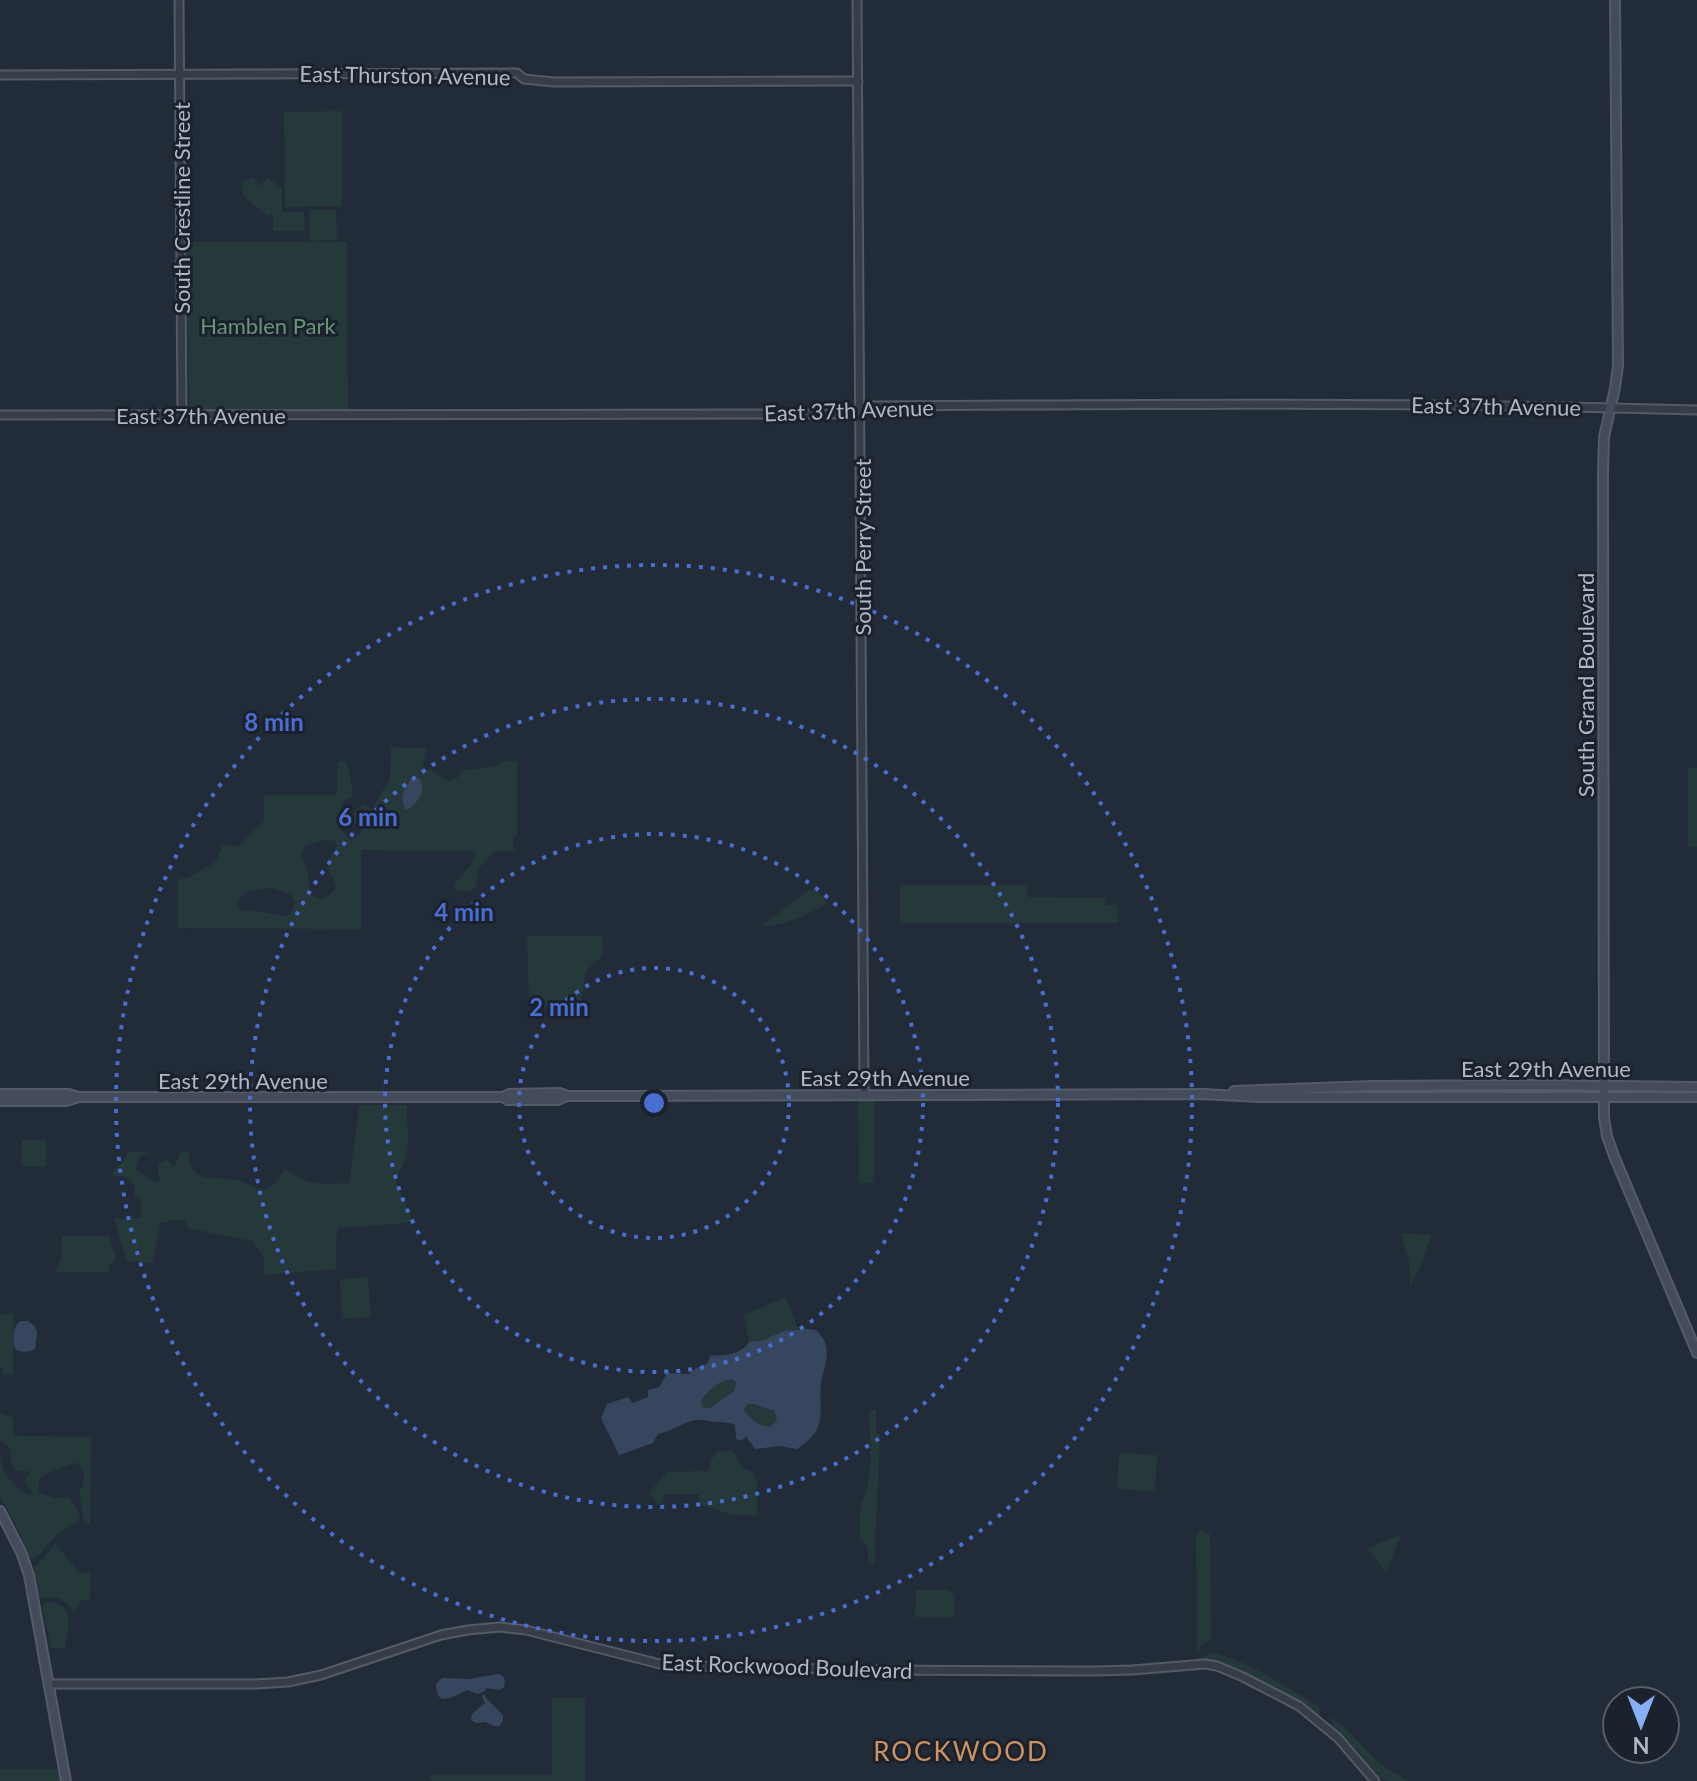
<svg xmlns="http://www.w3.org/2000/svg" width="1697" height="1781" viewBox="0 0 1697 1781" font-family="Lato,sans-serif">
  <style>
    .green { fill: #25383a; fill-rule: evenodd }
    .water { fill: #36465f; fill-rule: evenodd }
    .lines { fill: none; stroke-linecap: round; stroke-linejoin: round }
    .tertiary-casing { stroke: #535b66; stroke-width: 11 }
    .secondary-casing { stroke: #535b66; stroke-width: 12 }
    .tertiary { stroke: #363d49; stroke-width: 7 }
    .secondary { stroke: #444c5b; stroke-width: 8 }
    .ring { fill: none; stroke: #496ed2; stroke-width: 4; stroke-dasharray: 4 8 }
    .labels { text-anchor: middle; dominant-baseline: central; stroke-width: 6; stroke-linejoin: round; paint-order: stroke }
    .street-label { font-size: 22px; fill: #b0b8c5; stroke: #1b222d }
    .park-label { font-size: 22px; fill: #699574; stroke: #1b222d }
    .quarter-label { font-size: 26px; letter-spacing: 2px; fill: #cf9362; stroke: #1b222d }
    .centre { fill: #496ed2; stroke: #1b222d; stroke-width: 4 }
    .ring-label { font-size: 24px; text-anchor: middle; font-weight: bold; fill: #496ed2; stroke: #1b222d; stroke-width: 6; stroke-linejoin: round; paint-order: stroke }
  </style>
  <rect width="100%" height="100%" fill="#222b38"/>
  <g class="green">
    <path d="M 342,111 L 342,206 L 285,207 L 284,112 Z"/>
    <path d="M 254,177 L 258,186 L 268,178 L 282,189 L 282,212 L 304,212 L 304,231 L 273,231 L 273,214 L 267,216 L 243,195 L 242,181 Z"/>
    <path d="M 310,210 L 336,210 L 337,240 L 310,241 Z"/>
    <path d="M 187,242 L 347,242 L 348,410 L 192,412 L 189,410 Z"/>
    <path d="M 391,747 L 426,748 L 423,768 C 434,769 439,778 450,781 L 457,778 L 462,770 C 471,769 481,769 490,767 C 503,765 502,758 517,762 L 517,834 L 513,838 L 513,847 L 518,851 L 495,851 L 479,868 L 476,886 L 470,892 L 455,889 L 454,884 L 472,864 L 476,851 L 361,850 L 361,929 L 178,928 L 178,880 L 191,876 L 217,861 L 222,845 L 237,847 L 264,821 L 264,795 L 337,795 L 337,763 L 340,763 L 341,760 L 346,761 L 348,765 L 353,796 L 344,801 L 340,812 L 339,828 L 349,839 C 361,838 361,829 366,819 L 365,815 L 361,815 L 353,826 L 351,824 C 352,814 354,809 364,804 L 372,809 L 390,778 ZM 325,840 L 335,841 L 337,846 L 329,860 L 328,871 L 334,879 L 336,888 L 330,895 L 321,899 L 309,895 L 308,870 L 301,855 L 304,847 ZM 271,888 L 290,894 L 295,902 L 290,914 C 279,918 274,914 263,912 C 256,911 248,911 241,911 L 237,906 C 242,889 255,890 271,888 Z"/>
    <rect x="1688" y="768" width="9" height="79"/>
    <path d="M 900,885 L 1027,885 L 1028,897 L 1105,898 L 1105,905 L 1117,905 L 1118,923 L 900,923 Z"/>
    <path d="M 810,889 L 816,890 L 828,904 C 805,915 786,926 761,926 Z"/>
    <path d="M 527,936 L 602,936 L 603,955 L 586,971 L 580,1007 L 533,1007 L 529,1005 Z"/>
    <path d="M 858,1101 L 874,1101 L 874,1183 L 859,1183 Z"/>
    <path d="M 362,1105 L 407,1105 C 407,1134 413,1154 395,1179 L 412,1219 L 408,1223 L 338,1228 L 336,1239 L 336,1269 L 264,1275 L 264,1257 L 252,1241 L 188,1228 L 186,1221 L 171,1220 L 168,1222 L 161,1222 L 152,1263 L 127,1261 L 114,1219 L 141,1218 L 140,1197 L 135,1196 L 134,1184 L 125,1176 L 112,1176 C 114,1166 126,1162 128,1152 L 149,1152 C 140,1155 137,1160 135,1169 L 155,1183 L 161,1181 C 157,1172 155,1163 167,1160 L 174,1167 L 181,1152 L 189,1152 C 188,1185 214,1176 237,1180 C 247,1181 256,1192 267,1188 C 275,1185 281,1175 286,1169 C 307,1187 324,1184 349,1183 L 359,1109 Z"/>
    <path d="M 46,1139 L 46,1167 L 22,1166 L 22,1140 Z"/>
    <path d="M 1401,1233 L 1431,1235 L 1422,1264 L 1410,1286 L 1409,1261 Z"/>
    <path d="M 62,1236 L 109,1236 L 116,1257 L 115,1260 L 109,1265 L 108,1272 L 55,1272 L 62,1256 Z"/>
    <path d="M 368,1277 L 371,1317 L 342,1319 L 340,1280 Z"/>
    <path d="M 786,1297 L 799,1330 L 783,1331 L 764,1340 L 749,1342 L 744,1315 Z"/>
    <path d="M 14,1313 L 13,1374 L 3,1375 L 3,1369 L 0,1366 L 0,1315 Z"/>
    <path d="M 733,1379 L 736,1382 L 735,1391 L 710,1409 L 704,1408 L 701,1403 C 708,1390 718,1380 733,1379 Z"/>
    <path d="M 747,1404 L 754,1404 L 774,1411 L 777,1419 L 772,1426 C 758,1428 752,1420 744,1409 Z"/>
    <path d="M 871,1410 L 876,1410 L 876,1434 L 880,1434 C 879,1478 875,1520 875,1564 L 869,1563 L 867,1546 L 860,1541 L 860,1509 L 867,1490 L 871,1457 L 869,1414 Z"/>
    <path d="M 0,1413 L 13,1418 L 13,1436 L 91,1437 L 90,1524 L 84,1523 L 79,1491 L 83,1485 L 84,1472 L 78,1464 L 73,1463 L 40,1477 L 38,1493 L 56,1498 L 69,1497 C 90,1527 77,1519 57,1535 C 49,1542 43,1552 35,1559 L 30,1559 L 20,1533 L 0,1496 L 0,1450 C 1,1475 10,1482 29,1495 L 32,1495 L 33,1493 L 24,1481 L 31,1472 L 15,1470 L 11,1461 L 10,1448 L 4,1442 L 0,1441 Z"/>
    <path d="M 718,1451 L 733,1451 L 742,1468 L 753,1472 L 757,1480 L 757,1515 L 733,1515 L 700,1504 L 699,1494 L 665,1494 L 662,1502 L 658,1504 L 649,1493 L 667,1472 L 706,1471 L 710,1467 L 711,1460 Z"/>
    <path d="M 1119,1453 L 1157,1455 L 1155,1491 L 1117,1489 Z"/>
    <path d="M 1203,1529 L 1205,1533 L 1210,1534 L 1211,1640 L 1201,1645 L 1200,1650 L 1197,1651 L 1196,1537 L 1199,1531 Z"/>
    <path d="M 1401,1535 L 1386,1572 L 1367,1548 Z"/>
    <path d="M 55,1543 L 79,1573 L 90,1572 L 90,1599 L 81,1601 L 74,1611 C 61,1598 59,1596 40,1598 L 34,1567 L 44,1558 Z"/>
    <path d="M 916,1590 L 949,1590 L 954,1595 L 954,1617 L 915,1617 Z"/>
    <path d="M 49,1602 C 76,1604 68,1629 65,1648 L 51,1648 L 42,1604 Z"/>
    <path d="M 1213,1653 C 1243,1658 1292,1690 1319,1707 L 1320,1714 L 1316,1715 C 1282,1693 1236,1661 1196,1659 Z"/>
    <path d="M 552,1698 L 585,1698 L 585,1781 L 432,1781 L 428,1775 L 552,1775 Z"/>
    <path d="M 1329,1717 C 1348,1726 1361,1746 1376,1760 C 1386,1768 1397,1775 1408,1781 L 1389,1781 L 1378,1778 L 1358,1751 L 1334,1727 Z"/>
    <path d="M 0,1769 L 60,1769 L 62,1781 L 0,1781 Z"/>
  </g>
  <g class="water">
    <path d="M 419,778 C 427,791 419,800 409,809 L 405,809 C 399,798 405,788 411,779 Z"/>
    <path d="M 21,1321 L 28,1321 L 35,1326 L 37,1332 L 35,1349 C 29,1352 21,1353 15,1349 C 13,1341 12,1326 21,1321 Z"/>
    <path d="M 807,1329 L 816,1330 C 820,1334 824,1339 826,1345 C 829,1358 823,1370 821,1383 C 819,1397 823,1412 818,1427 C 814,1437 805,1443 797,1449 L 779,1446 L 755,1449 L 746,1436 L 742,1440 L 738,1440 L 736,1438 L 735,1425 C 727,1422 723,1422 715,1422 C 709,1422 701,1419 695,1420 C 682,1423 672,1431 658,1434 L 653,1443 L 619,1455 L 601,1418 L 607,1404 L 628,1397 L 633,1403 L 648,1397 L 648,1390 L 659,1387 L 667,1373 L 689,1374 L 696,1368 L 707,1364 L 711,1355 C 724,1357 742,1354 749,1342 L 764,1340 L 783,1331 ZM 733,1379 L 736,1383 L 734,1391 L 710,1408 L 704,1408 L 701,1402 C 708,1390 719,1380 733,1379 ZM 747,1404 L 754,1404 L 774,1411 L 777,1419 L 772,1426 C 759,1428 752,1420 744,1410 Z"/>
    <path d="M 497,1674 L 503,1676 L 505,1681 L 504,1687 L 500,1690 L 486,1688 L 485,1691 L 478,1694 L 467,1690 C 455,1695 436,1710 436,1684 L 442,1678 L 469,1679 Z"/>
    <path d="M 484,1694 L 486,1698 L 503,1715 L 503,1721 L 499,1726 L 494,1726 L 485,1722 L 476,1723 L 471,1720 L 472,1714 L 485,1703 L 482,1696 Z"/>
  </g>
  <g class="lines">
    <defs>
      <g id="tertiary">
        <path d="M 179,0 L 182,415"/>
        <path d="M 857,0 L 864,1095"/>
        <path d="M 0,75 L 517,73 L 524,79 L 554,82 L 858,81"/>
        <path d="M 0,415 L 849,414 L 869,406 C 1145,404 1421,402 1697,410"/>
        <path d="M 49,1684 L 255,1684 L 288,1682 L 321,1675 L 441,1635 L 468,1630 L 499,1627 L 526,1630 L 660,1664 L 695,1666 L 868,1670 L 1094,1671 L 1132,1670 L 1205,1664 L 1217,1666 L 1243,1677 L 1299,1706 L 1338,1738 L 1375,1781"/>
      </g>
      <g id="secondary">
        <path d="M 1615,0 L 1618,366 L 1615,388 L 1604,437 L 1603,472 L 1604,1117 L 1607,1136 L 1614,1156 L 1697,1353"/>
        <path d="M 1234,1091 L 1372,1086 L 1536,1085 L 1697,1087"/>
        <path d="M 0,1094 L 69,1094 L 78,1097"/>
        <path d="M 503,1097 L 509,1094 L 560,1093 L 568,1096 L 626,1096 L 1203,1094 L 1258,1097 L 1697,1097"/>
        <path d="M 0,1101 L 66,1101 L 79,1097 L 503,1097 L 508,1100 L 558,1100 L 567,1096"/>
        <path d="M 0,1511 L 21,1552 L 29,1575 L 66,1781"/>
      </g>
    </defs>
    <use href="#tertiary" class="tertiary-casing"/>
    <use href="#secondary" class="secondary-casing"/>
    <use href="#tertiary" class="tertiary"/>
    <use href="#secondary" class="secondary"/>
  </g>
  <g class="ring">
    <circle cx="654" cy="1103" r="135"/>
    <circle cx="654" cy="1103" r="269"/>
    <circle cx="654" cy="1103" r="404"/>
    <circle cx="654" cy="1103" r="538"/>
  </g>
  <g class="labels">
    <g class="street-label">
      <text transform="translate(405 75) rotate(1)">East Thurston Avenue</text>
      <text transform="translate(181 208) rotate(-90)">South Crestline Street</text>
      <text transform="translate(1496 406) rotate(1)">East 37th Avenue</text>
      <text transform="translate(849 410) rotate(-2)">East 37th Avenue</text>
      <text x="201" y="415">East 37th Avenue</text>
      <text transform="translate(862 547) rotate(-90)">South Perry Street</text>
      <text transform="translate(1585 685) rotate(-90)">South Grand Boulevard</text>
      <text x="1546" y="1068">East 29th Avenue</text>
      <text x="885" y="1077">East 29th Avenue</text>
      <text x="243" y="1080">East 29th Avenue</text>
      <text transform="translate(787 1666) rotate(2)">East Rockwood Boulevard</text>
    </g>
    <g class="park-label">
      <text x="268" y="325">Hamblen Park</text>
    </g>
    <g class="quarter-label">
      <text x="961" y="1751">ROCKWOOD</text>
    </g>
  </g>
  <circle cx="654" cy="1103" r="12" class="centre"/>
  <g class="ring-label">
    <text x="274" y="731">8 min</text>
    <text x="368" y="826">6 min</text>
    <text x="464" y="921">4 min</text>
    <text x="559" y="1016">2 min</text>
  </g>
  <g transform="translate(1641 1725) rotate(180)"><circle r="38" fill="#1b222d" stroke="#575e6a" stroke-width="2"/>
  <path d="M0-6L14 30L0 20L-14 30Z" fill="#87aff3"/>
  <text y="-12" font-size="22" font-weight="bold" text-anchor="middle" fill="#b0b8c5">N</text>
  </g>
</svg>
